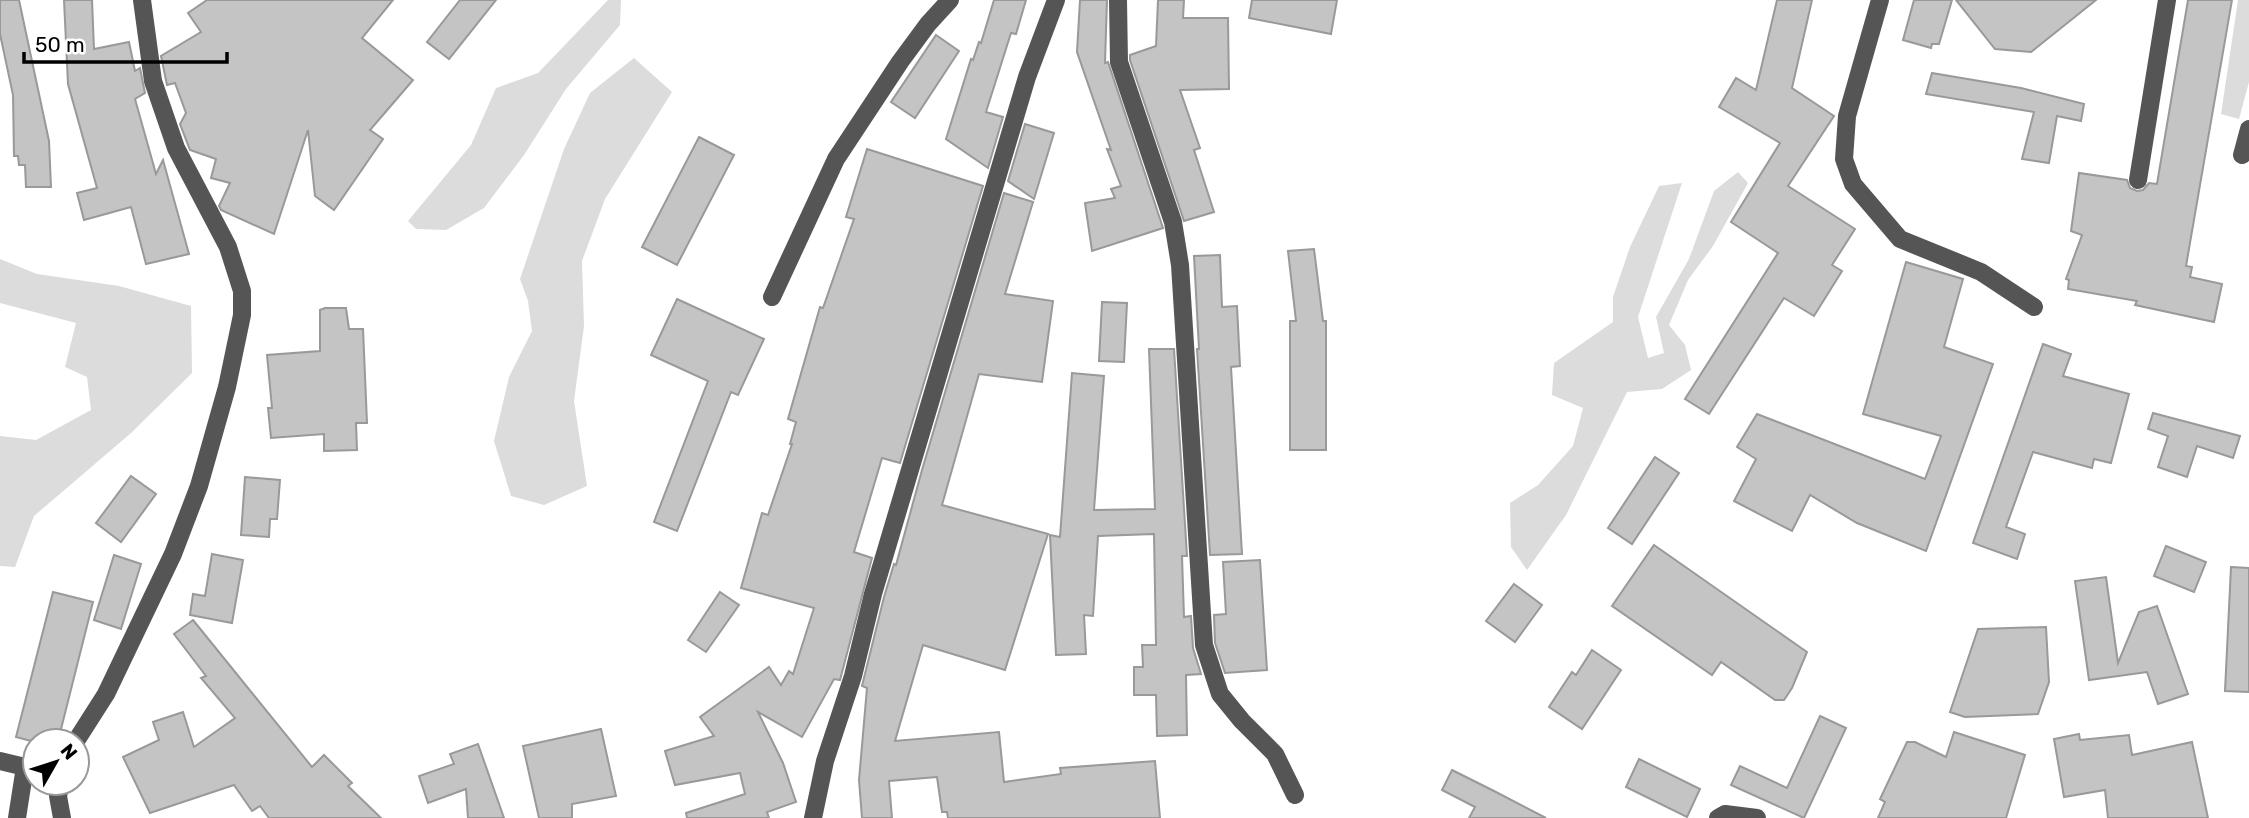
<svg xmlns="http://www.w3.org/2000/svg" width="2249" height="818" viewBox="0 0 2249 818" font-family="Rubik,sans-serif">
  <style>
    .green { fill: #dcdcdc }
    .building { fill: #c4c4c4; stroke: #999; stroke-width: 2 }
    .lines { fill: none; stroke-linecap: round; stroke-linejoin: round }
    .minor { stroke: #555; stroke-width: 18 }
  </style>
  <rect width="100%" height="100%" fill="#fff"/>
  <g class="green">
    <path d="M 608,0 L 621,0 L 620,25 L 566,89 L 524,155 L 484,208 L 446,230 L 416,229 L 408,221 L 471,145 L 496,88 L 538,73 Z"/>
    <path d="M 2238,0 L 2249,0 L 2249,82 L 2239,119 L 2221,114 Z"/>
    <path d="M 634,58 L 672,92 L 605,199 L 582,261 L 584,326 L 574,401 L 587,486 L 544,505 L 511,496 L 494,441 L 509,377 L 532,331 L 528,301 L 520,279 L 564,149 L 590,93 Z"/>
    <path d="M 1738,172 L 1748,183 L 1713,246 L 1688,280 L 1669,325 L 1685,345 L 1691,370 L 1662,389 L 1627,392 L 1566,515 L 1527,570 L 1511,547 L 1510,503 L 1538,485 L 1573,446 L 1583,408 L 1552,395 L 1554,363 L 1613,322 L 1613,297 L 1630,247 L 1659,186 L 1682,183 L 1638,317 L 1648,358 L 1664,353 L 1656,317 L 1689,259 L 1714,191 Z"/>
    <path d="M 0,259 L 37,274 L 119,286 L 191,306 L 192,373 L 131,433 L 34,516 L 15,567 L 0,566 L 0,436 L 36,440 L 91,410 L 87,377 L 65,367 L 76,323 L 0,303 Z"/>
  </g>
  <g class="building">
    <path d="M 0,0 L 19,0 L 49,141 L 51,187 L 26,187 L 25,165 L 19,165 L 18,156 L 14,156 L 13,95 L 0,34 Z"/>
    <path d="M 64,0 L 92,0 L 94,49 L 129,42 L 135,71 L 140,68 L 145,93 L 135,99 L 156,174 L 163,160 L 189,254 L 146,264 L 131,207 L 84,220 L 77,193 L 97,188 L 68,84 Z"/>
    <path d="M 207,0 L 393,0 L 362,38 L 413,80 L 370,130 L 383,139 L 334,210 L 315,196 L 308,130 L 274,234 L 221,210 L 219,206 L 230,183 L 211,178 L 216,159 L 190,150 L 180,124 L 186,113 L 175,83 L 167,85 L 161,56 L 201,32 L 188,13 Z"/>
    <path d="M 460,0 L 496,0 L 449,59 L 427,42 Z"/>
    <path d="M 994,0 L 1026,0 L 1016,34 L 1011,33 L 986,112 L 1003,117 L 988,168 L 946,139 L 971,59 L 973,60 L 979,42 L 981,43 Z"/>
    <path d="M 1080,0 L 1107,0 L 1105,63 L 1108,62 L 1163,228 L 1092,251 L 1085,203 L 1115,198 L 1111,189 L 1121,186 L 1107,149 L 1111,150 L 1077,52 Z"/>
    <path d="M 1158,0 L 1184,0 L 1183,18 L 1228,18 L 1229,89 L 1180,90 L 1200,148 L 1194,150 L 1214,212 L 1184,221 L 1130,60 L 1130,55 L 1156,46 Z"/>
    <path d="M 1252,0 L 1337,0 L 1331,34 L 1249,18 Z"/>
    <path d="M 1777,0 L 1812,0 L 1792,88 L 1834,116 L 1788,186 L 1855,229 L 1832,265 L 1842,271 L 1814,316 L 1784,298 L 1709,414 L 1685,399 L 1778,253 L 1731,222 L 1780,143 L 1719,107 L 1736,78 L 1756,90 Z"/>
    <path d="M 1914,0 L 1952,0 L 1939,44 L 1932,44 L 1931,48 L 1903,40 Z"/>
    <path d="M 1956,0 L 2096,0 L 2031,52 L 1995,49 Z"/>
    <path d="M 2188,0 L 2232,0 L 2186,266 L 2192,267 L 2190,277 L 2222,284 L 2214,322 L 2135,305 L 2137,301 L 2068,289 L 2069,280 L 2066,279 L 2082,235 L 2071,231 L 2079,173 L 2127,180 L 2130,188 L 2137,191 L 2143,190 L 2149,183 L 2157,184 Z"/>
    <path d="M 936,35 L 959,51 L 915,118 L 891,102 Z"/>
    <path d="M 1932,73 L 2021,88 L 2084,104 L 2081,121 L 2057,116 L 2049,163 L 2022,159 L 2034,112 L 1926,94 Z"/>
    <path d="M 1025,124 L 1054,133 L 1034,199 L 1008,181 Z"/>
    <path d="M 699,137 L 734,155 L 677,265 L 642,247 Z"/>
    <path d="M 867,149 L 983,186 L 900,463 L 882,458 L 854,552 L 872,558 L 840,680 L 834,679 L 802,737 L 758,712 L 783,763 L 796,802 L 767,812 L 769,818 L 687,818 L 686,813 L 745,794 L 740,773 L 675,785 L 665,751 L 714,736 L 700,717 L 769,667 L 781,685 L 789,671 L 793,674 L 814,608 L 741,588 L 762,513 L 768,515 L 792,444 L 790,444 L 796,422 L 788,419 L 820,307 L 823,308 L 854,219 L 846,217 Z"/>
    <path d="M 1004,193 L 1033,202 L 1005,294 L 1053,301 L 1042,382 L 979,374 L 942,505 L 1048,534 L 1005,670 L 923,645 L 895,741 L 999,732 L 1004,782 L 1061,774 L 1060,768 L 1155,761 L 1160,818 L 948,818 L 947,812 L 942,812 L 937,777 L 889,781 L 892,818 L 862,818 L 859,780 L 867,688 L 862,686 L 884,597 L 894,564 L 896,565 L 922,470 Z"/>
    <path d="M 1314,249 L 1323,321 L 1326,321 L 1326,450 L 1290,450 L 1290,321 L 1296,321 L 1288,251 Z"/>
    <path d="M 1220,255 L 1222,307 L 1237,306 L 1240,366 L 1231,367 L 1242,554 L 1210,555 L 1197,349 L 1199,349 L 1194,256 Z"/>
    <path d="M 1906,262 L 1963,279 L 1944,347 L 1993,364 L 1926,551 L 1857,523 L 1810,495 L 1792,531 L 1734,501 L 1756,459 L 1737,447 L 1757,414 L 1925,479 L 1941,436 L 1863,414 Z"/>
    <path d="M 677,299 L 764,339 L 738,395 L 731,392 L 677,531 L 654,522 L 708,381 L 651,355 Z"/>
    <path d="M 1102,302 L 1127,303 L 1124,362 L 1099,361 Z"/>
    <path d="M 325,308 L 346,308 L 349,329 L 363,329 L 367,423 L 356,423 L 357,450 L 324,451 L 324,434 L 271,438 L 268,408 L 272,408 L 267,355 L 320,351 L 320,310 Z"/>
    <path d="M 2043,344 L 2071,354 L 2063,376 L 2129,394 L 2111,463 L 2094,459 L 2092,468 L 2033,452 L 2006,527 L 2025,534 L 2017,559 L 1973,543 Z"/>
    <path d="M 1149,349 L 1174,349 L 1187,556 L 1182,556 L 1184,617 L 1191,616 L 1193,648 L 1201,674 L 1186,675 L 1187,735 L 1157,736 L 1156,695 L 1134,695 L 1134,667 L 1143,667 L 1142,645 L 1156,645 L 1154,534 L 1098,536 L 1093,616 L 1084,615 L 1086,654 L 1056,655 L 1050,535 L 1060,537 L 1072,373 L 1104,376 L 1094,510 L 1155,509 Z"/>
    <path d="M 2153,413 L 2240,436 L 2233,458 L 2197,446 L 2187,477 L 2158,467 L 2168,436 L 2148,429 Z"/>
    <path d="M 1655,457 L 1679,473 L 1632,544 L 1608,528 Z"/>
    <path d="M 131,476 L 156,494 L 121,542 L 96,523 Z"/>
    <path d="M 245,477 L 280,480 L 277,519 L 270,519 L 269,537 L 241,535 Z"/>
    <path d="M 1654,545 L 1807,652 L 1792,688 L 1784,700 L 1775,700 L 1721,662 L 1712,675 L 1612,606 Z"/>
    <path d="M 2166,546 L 2206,562 L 2194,592 L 2154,576 Z"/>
    <path d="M 212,554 L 243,560 L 232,623 L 190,615 L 193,594 L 205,596 Z"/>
    <path d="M 114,555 L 141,564 L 121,629 L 94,620 Z"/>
    <path d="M 1260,560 L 1267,670 L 1225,673 L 1215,643 L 1214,615 L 1226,614 L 1223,562 Z"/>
    <path d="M 2231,567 L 2249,568 L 2249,692 L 2225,691 Z"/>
    <path d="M 2106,577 L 2118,663 L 2139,612 L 2157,606 L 2188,694 L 2158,704 L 2147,672 L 2089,680 L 2075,581 Z"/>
    <path d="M 1514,584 L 1542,605 L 1515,642 L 1486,621 Z"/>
    <path d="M 53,592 L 93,602 L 58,741 L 31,741 L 16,737 Z"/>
    <path d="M 720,592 L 739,605 L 706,652 L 688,640 Z"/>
    <path d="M 193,620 L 312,767 L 324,755 L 352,783 L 348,786 L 381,818 L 269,818 L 260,806 L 252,811 L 234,785 L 150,813 L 123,757 L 159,740 L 153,722 L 183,712 L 194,747 L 235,718 L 201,678 L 206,676 L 174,634 Z"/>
    <path d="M 2046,627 L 2049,682 L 2038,714 L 1965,717 L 1950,712 L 1978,629 Z"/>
    <path d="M 1592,650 L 1621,670 L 1582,729 L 1549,707 L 1572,672 L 1576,675 Z"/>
    <path d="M 1820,716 L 1846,728 L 1804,818 L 1731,785 L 1740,766 L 1787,788 Z"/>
    <path d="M 601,729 L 616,796 L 572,804 L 572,818 L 539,818 L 523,746 Z"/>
    <path d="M 1954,732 L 2025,755 L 2006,818 L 1878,818 L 1885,802 L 1880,799 L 1907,742 L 1915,742 L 1946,757 Z"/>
    <path d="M 2079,734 L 2080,740 L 2129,735 L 2132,755 L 2192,742 L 2208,818 L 2108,818 L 2105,790 L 2064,797 L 2054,739 Z"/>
    <path d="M 478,744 L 504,818 L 468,818 L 466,789 L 428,803 L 419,776 L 454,764 L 450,754 Z"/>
    <path d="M 1639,759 L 1700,789 L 1687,817 L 1626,787 Z"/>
    <path d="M 1452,770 L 1494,791 L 1546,818 L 1469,818 L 1475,807 L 1442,790 Z"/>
  </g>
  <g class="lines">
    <g class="minor">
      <path d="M 1118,0 L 1119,62 L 1173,222 L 1180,265 L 1204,645 L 1220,694 L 1242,721 L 1275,754 L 1295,795"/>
      <path d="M 1880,0 L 1847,116 L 1844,159 L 1853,184 L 1900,239 L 1981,272 L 2034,307"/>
      <path d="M 2242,155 L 2249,129"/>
      <path d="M 2138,180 L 2167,0"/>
      <path d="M 772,297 L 836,159 L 900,62 L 928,24 L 950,0"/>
      <path d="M 76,741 L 106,694 L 173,554 L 199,486 L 227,387 L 242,315 L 242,291 L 228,247 L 176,148 L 153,81 L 142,0"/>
      <path d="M 0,761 L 25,767 L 17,818"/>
      <path d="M 61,783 L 58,796 L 62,818"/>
      <path d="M 813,818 L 825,761 L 853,676 L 873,594 L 1027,77 L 1056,0"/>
      <path d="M 1718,818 L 1725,814 L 1757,818"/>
    </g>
  </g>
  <g transform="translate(56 762) rotate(51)"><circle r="33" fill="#ffffff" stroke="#999999" stroke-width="2"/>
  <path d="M0-5L12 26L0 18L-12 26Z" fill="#000000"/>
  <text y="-10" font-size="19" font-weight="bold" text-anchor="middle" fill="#000000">N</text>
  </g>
  <path d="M24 52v10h203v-10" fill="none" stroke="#000000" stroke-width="3.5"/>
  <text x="35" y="52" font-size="21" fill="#000000" stroke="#ffffff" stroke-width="5" paint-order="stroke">50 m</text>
</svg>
